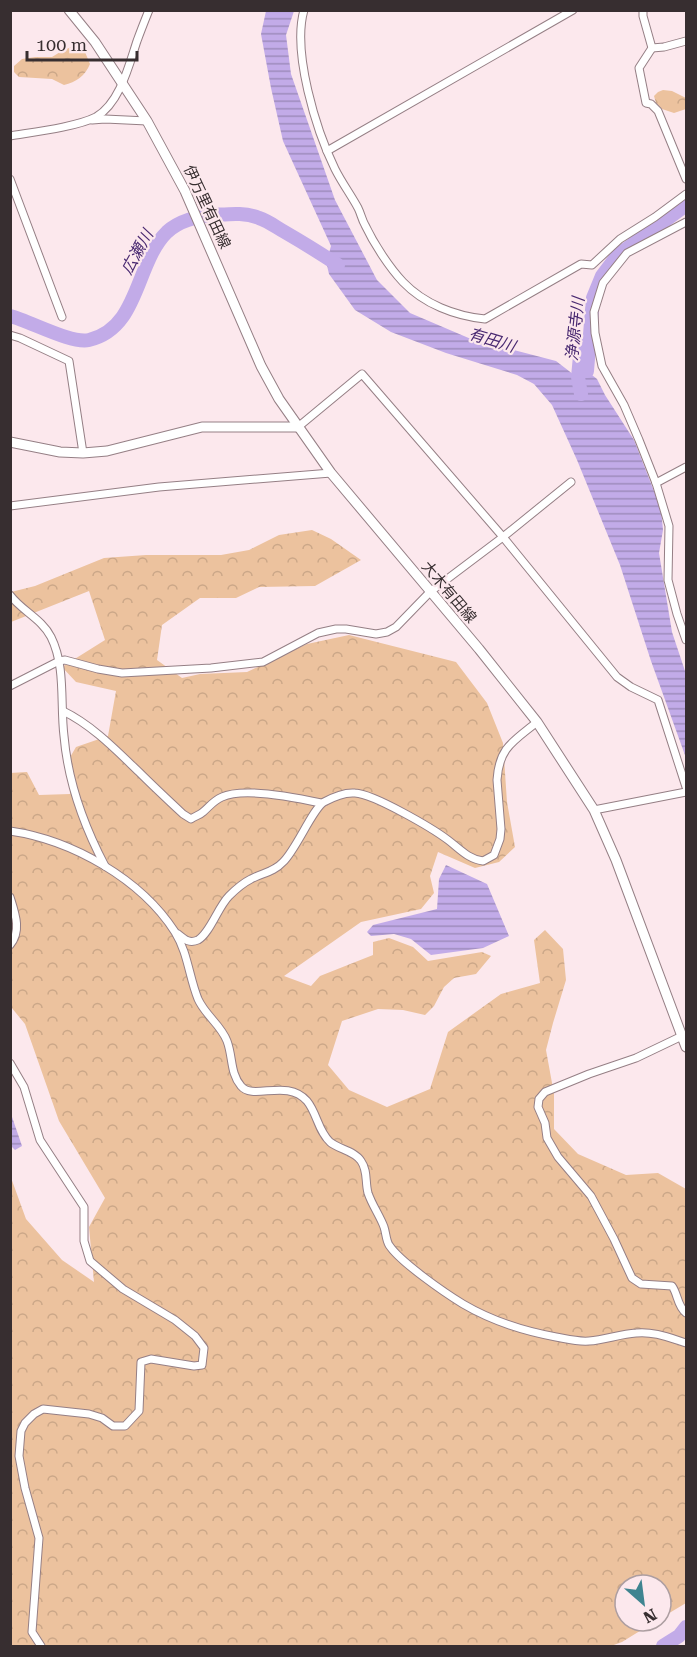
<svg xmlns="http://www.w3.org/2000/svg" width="697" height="1657" viewBox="0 0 697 1657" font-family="'Roboto Serif','Noto Sans JP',serif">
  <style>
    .forest { fill: url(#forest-crowns) }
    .water { fill: url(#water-rules) }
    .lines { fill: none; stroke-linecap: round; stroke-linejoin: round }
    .river { stroke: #c2abe8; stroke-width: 14 }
    .minor-casing { stroke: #957f85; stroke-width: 9 }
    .secondary-casing { stroke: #957f85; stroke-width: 11 }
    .minor { stroke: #fff; stroke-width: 7 }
    .secondary { stroke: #fff; stroke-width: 9 }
    .labels { text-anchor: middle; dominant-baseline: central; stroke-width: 4.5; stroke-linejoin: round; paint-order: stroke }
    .street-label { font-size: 15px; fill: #372e30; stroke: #fce8ed }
    .water-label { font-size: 16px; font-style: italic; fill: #492971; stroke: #fce8ed }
  </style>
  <defs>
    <pattern id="forest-crowns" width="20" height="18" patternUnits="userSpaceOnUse" patternTransform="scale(1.5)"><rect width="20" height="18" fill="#ecc29e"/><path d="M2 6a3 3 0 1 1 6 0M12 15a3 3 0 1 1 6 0" fill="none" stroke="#cba788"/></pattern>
    <pattern id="water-rules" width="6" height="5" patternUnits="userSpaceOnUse" patternTransform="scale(1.5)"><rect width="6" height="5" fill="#c2abe8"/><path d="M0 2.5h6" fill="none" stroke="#9e8cbc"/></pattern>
  </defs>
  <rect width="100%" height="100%" fill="#fce8ed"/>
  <g class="forest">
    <path d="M 73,47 L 85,52 L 90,64 C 85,76 76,82 64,85 L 52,79 L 19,77 L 14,72 L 14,66 L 22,59 L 35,57 L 52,57 L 65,49 Z"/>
    <path d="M 663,90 L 672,91 L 686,98 L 686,109 L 674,113 L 662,109 L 656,103 L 654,96 L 658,92 Z"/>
    <path d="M 312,530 L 331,539 L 361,560 L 315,586 L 259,587 L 236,598 L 200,598 L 162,625 L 157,660 L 182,678 L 200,674 L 247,672 L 307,644 L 349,635 L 456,662 L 487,703 L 503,743 L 507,802 L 515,847 L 499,862 L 475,868 L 438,852 L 430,876 L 434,893 L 421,909 L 361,922 L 284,976 L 311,986 L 320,976 L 373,955 L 373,942 L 389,938 L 413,947 L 428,961 L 482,952 L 491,956 L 476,974 L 454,978 L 444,987 L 434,1006 L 425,1015 L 403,1010 L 378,1009 L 342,1021 L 328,1065 L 349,1090 L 387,1107 L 430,1089 L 448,1032 L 501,994 L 540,983 L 534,940 L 545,930 L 563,949 L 566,980 L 553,1023 L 546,1050 L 554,1094 L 554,1129 L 578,1154 L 626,1175 L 658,1173 L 686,1189 L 686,1603 L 661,1618 L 661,1585 L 625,1585 L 625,1621 L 656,1621 L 622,1642 L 611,1646 L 11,1646 L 10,1175 L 26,1219 L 62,1260 L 94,1282 L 89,1227 L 105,1198 L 59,1121 L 25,1024 L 11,1007 L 10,773 L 27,772 L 39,795 L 70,794 L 69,759 L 76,747 L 108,736 L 116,691 L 76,682 L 62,667 L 105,640 L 89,591 L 11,622 L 11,592 L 35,586 L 104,558 L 146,555 L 221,555 L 249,550 L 279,535 Z"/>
  </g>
  <g class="water">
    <path d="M 266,11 L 294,11 L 286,35 L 291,74 L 335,200 L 377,280 L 410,313 L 471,339 L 556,361 L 578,378 L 584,376 L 587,371 L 597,379 L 605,395 L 634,440 L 661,509 L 663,530 L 659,553 L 672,632 L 686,674 L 686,758 L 651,661 L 620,565 L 577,460 L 552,405 L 534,384 L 517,375 L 446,353 L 391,332 L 355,310 L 329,274 L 324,253 L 329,253 L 331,246 L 283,141 L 271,88 L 261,34 Z"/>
    <path d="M 446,865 L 487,884 L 509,936 L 483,948 L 431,955 L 411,939 L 394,934 L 371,936 L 367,932 L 373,925 L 437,909 L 439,879 Z"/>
    <path d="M 11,1114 L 22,1146 L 15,1150 L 11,1146 Z"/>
  </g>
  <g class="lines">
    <g class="river">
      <path d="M 10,316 C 30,321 71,344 89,340 C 140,328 135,263 167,232 C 179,221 198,216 214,215 C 230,214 244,212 259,218 C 268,221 276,227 283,231 C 302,242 320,253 338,265"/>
      <path d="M 581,394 L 578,377 L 581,346 L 587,371 L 593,298 L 602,276 L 617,256 L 686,205"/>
      <path d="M 663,1646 L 679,1636 L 686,1627"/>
    </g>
    <defs>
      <g id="minor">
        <path d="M 304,10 C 292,52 316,130 335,169 C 342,183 351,195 358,208 C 361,214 362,220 365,225 C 374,244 389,267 403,282 C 424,304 455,316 485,319 L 581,264 L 592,265 L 620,239 L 655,217 L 686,194"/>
        <path d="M 643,10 L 643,16 L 652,48 L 639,68 L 646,103 L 651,104 L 658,111 L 686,179"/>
        <path d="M 652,48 L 664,47 L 686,41"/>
        <path d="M 92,120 L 105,119 L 147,121"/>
        <path d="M 10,136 C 34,132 76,127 96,117 C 120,103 129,65 137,41 C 141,30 145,20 149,10"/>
        <path d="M 327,151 L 573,10"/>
        <path d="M 10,179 L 62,317"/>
        <path d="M 686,222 L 627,253 L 603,283 L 594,312 L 595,333 L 602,366 L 624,405 L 639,440 L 656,483 L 669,526 L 668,580 L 677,614 L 686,640"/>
        <path d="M 10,335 L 20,338 L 69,361 L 83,453"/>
        <path d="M 298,427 L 362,374 L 503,537 L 617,677 L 631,687 L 658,700 L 686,787"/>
        <path d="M 656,483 L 686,467"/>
        <path d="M 10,506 L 159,487 L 331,473"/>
        <path d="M 10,595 C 22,611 42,619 51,637 C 66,667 60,704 64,736 C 68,783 84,826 105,866"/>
        <path d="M 10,686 L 59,661 L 65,660 L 98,669 L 122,673 L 211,668 L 263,662 L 318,633 L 336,629 L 346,629 L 376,634 L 387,632 L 396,627 L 430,592 L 503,537 L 571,482"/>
        <path d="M 63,711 C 92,725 116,750 139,772 C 153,786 168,800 183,814 L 191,819 C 195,816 200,815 203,812 C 210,806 213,801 222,797 C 243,787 298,798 321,803"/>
        <path d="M 594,810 L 686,792"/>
        <path d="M 10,831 C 72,840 141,879 175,932 C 188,953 189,977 198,999 C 205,1015 221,1025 227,1041 C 233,1057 230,1073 241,1086 C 253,1101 287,1078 307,1101 C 317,1113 318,1131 330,1142 C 338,1149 355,1151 361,1161 C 368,1171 365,1182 368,1193 C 372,1205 380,1216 384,1227 C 386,1233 386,1240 389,1245 C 400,1262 445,1293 463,1304 C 492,1321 523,1331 556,1337 C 567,1339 578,1342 589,1341 C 605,1340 620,1334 636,1333 C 653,1331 670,1338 686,1343"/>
        <path d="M 10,897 C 15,913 22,931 10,945"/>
        <path d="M 178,934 C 184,939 189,944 198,940 C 210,933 218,907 229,896 C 236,889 243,883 251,879 C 262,873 274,872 283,862 C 296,850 313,808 324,802 C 333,797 344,792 355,793 C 374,794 432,828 448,840 C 460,849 468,859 483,861 L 494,855 L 500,839 L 501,829 L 497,780 C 499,747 514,741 537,722"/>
        <path d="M 682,1036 L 636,1058 L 589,1074 L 545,1092 L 539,1099 L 538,1107 L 545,1123 L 547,1138 L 558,1157 L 591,1196 L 614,1239 L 632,1278 L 641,1284 L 672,1286 C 678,1294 677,1306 686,1313"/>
        <path d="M 10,1063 L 24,1087 L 40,1140 L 84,1207 L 84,1241 L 90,1261 L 123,1289 L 175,1320 L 195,1336 L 204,1348 L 202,1365 L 194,1366 L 151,1359 L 141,1362 L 139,1411 L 125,1426 L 113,1426 L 102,1418 L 89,1414 L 43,1409 L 34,1414 L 25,1423 L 21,1431 L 19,1456 L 25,1488 L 39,1538 L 32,1632 L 41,1646"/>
      </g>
      <g id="secondary">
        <path d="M 69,10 L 95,42 L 147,121 L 185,191 L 261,366 L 279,399 L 331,473 L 479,649 L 537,722 L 594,810 L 616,860 L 686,1047"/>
        <path d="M 10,442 L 60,452 L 83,453 L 107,451 L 202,427 L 298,427"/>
      </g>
    </defs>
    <use href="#minor" class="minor-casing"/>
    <use href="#secondary" class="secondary-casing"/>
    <use href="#minor" class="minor"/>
    <use href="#secondary" class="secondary"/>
  </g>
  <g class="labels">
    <g class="street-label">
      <text transform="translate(207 207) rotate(65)">伊万里有田線</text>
      <text transform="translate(449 592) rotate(50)">大木有田線</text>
    </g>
    <g class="water-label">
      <text transform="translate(137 252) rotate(-61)">広瀬川</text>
      <text transform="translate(575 329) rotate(-84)">浄源寺川</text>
      <text transform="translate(492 340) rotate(17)">有田川</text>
    </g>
  </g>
  <rect width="697" height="1657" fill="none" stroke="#372e30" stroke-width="24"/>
  <g transform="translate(643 1603) rotate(152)"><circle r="28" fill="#fce8ed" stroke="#ad9ea1" stroke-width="1.5"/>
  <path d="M0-4.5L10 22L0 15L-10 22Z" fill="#3f8490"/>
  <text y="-9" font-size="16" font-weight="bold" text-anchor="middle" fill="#372e30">N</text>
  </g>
  <path d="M27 51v9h110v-9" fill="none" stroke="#372e30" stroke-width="3"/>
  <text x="36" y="51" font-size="18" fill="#372e30" stroke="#fce8ed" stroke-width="4.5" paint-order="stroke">100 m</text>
</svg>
